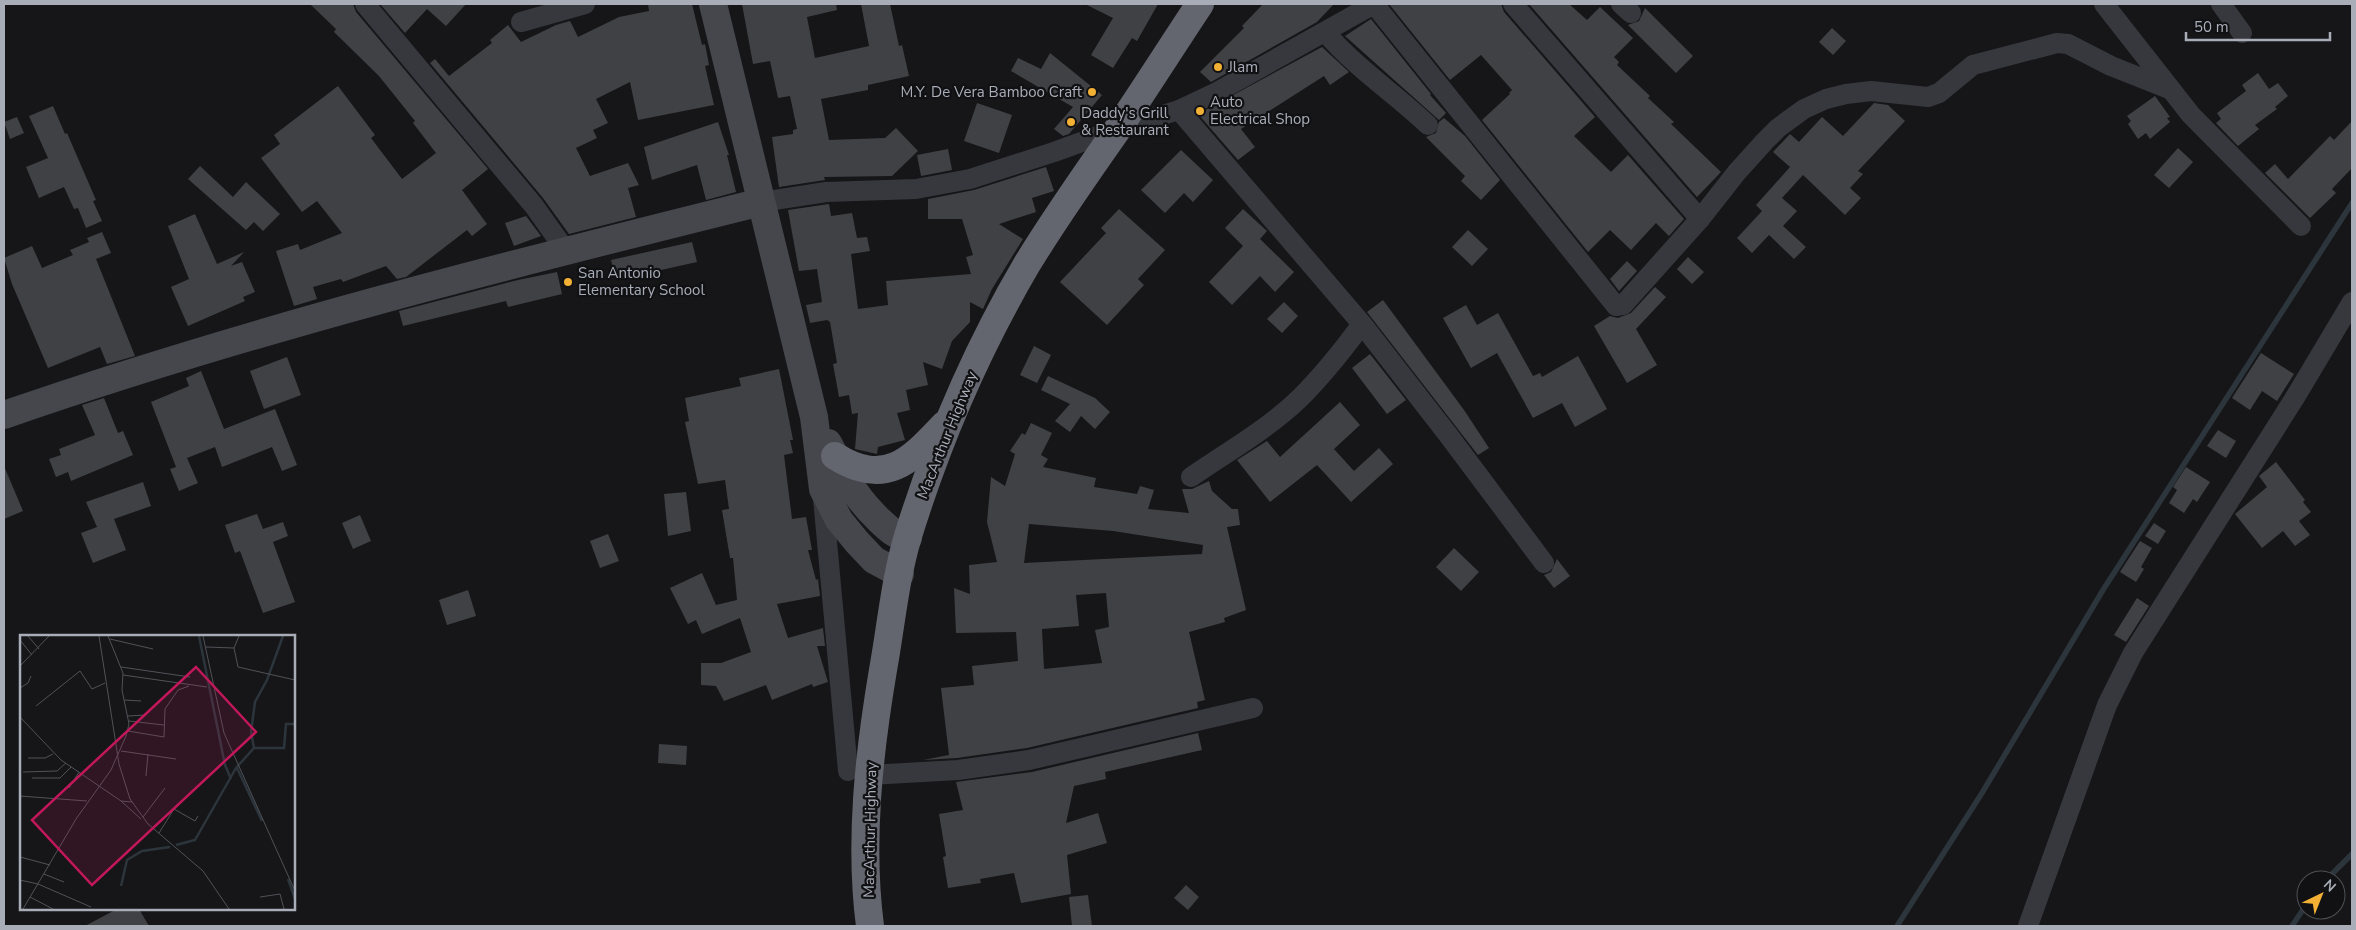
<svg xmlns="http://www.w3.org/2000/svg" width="2356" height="930" viewBox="0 0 2356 930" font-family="'Nunito Sans',sans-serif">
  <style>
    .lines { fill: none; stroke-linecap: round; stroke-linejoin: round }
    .stream { stroke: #2c353c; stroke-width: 5.5 }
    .building { fill: #404145; fill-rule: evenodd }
    .street { stroke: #37383d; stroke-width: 20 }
    .secondary { stroke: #45474d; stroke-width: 28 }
    .highway { stroke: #63666e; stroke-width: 28 }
    .poi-dot { fill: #f2b134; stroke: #111113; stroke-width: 2 }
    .labels { text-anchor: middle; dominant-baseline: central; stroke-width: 4.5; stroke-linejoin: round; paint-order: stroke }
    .poi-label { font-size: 15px; fill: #a8adb8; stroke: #111113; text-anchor: start }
    .street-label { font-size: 15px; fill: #a8adb8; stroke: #111113 }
    .inset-river { fill: none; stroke: #2c353c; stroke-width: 2.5 }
    .inset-road { fill: none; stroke: #505258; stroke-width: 1 }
    .view { fill: #c2185b; fill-opacity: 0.15; stroke: #c2185b; stroke-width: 2.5 }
    .inset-edge { fill: none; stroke: #a8adb8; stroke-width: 2.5 }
  </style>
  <rect width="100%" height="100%" fill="#161618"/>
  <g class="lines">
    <g class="stream">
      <path d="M 2326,880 L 2352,854"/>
      <path d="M 1897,926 L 1982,793 L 2103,590 L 2352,203"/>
      <path d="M 2292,926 L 2306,905"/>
    </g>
  </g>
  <g class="building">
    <path d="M 310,4 L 353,4 L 356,12 L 488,169 L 462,190 L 487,224 L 472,236 L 467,230 L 406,277 L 397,279 L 386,266 L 343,282 L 341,279 L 313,287 L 317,299 L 294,306 L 276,251 L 298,244 L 300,250 L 342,233 L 317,201 L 302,212 L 261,158 L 280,144 L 274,135 L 338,86 L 375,135 L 371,138 L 402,179 L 436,153 L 413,123 L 415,121 L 379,76 L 334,32 L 336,29 Z"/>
    <path d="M 380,4 L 466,4 L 446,26 L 427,9 L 405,33 Z"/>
    <path d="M 648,4 L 692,4 L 702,45 L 705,44 L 709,65 L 705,66 L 714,105 L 638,120 L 630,82 L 596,99 L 608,123 L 593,130 L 597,138 L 576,148 L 590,176 L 628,163 L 639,185 L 628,188 L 636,217 L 569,234 L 543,198 L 430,63 L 435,59 L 449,76 L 492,43 L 490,40 L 508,25 L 521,42 L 556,25 L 570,21 L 578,37 L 619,17 L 649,11 Z"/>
    <path d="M 742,4 L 836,4 L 837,10 L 807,17 L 815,58 L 869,46 L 861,4 L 890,4 L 899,46 L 902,45 L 909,76 L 868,85 L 868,90 L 821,99 L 829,140 L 885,138 L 896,128 L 918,151 L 892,176 L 824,177 L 825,180 L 779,187 L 772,137 L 793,134 L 793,130 L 797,129 L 790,96 L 778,98 L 770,61 L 753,64 Z"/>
    <path d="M 1085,4 L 1158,4 L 1137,41 L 1132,38 L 1113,68 L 1091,55 L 1113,18 Z"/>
    <path d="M 1263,4 L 1334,4 L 1317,22 L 1211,82 L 1200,72 L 1244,28 L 1242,26 Z"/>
    <path d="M 1389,4 L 1501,4 L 1504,12 L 1595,117 L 1574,136 L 1611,172 L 1628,155 L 1684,219 L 1669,236 L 1656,223 L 1631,250 L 1610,230 L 1588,252 L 1482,120 L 1510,94 L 1509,93 L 1512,90 L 1481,55 L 1450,80 Z"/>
    <path d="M 1529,4 L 1569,4 L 1587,20 L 1600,7 L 1633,38 L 1614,57 L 1619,62 L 1617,65 L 1650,96 L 1648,98 L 1674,122 L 1671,124 L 1721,172 L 1697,197 Z"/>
    <path d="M 1645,8 L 1693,56 L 1676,73 L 1628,25 L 1639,21 Z"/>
    <path d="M 1371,19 L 1431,94 L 1430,95 L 1446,113 L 1439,120 L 1345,36 Z"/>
    <path d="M 1832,28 L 1846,41 L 1833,55 L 1819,42 Z"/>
    <path d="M 1322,47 L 1349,72 L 1330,85 L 1324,76 L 1241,129 L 1255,147 L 1238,160 L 1198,114 Z"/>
    <path d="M 1050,53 L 1102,95 L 1069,134 L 1063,136 L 1054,129 L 1073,107 L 1011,71 L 1018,58 L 1041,69 Z"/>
    <path d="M 2258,73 L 2269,89 L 2278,83 L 2288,96 L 2275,107 L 2277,109 L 2255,125 L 2259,129 L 2238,146 L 2216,123 L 2221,119 L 2217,113 L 2246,91 L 2242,85 Z"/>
    <path d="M 2155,96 L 2170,117 L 2167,118 L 2170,122 L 2150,139 L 2146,133 L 2138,139 L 2128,124 L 2131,121 L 2127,116 Z"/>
    <path d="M 977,103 L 1012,115 L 999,153 L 964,141 Z"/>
    <path d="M 1874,103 L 1888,105 L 1905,121 L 1858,171 L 1863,174 L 1850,188 L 1861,198 L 1845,215 L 1803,175 L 1782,198 L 1797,211 L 1783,226 L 1806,247 L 1794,259 L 1769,235 L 1752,253 L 1737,238 L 1762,211 L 1756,205 L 1790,167 L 1773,152 L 1790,134 L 1799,142 L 1822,117 L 1843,136 Z"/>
    <path d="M 53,106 L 65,134 L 67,133 L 96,200 L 93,201 L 102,221 L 86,228 L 78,208 L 74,209 L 64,187 L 39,198 L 26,167 L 48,158 L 29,116 Z"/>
    <path d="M 17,117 L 24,133 L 10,139 L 4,122 Z"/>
    <path d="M 1444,118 L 1465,136 L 1500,180 L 1481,200 L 1461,181 L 1465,176 L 1426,137 L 1436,133 L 1439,122 Z"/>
    <path d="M 2352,121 L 2352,168 L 2332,189 L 2336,193 L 2310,218 L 2265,173 L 2275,164 L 2288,179 L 2330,136 L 2334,140 Z"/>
    <path d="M 718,122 L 729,155 L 727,155 L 736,192 L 706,200 L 697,165 L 652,180 L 644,147 Z"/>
    <path d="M 2178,148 L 2193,162 L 2169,188 L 2154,175 Z"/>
    <path d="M 948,149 L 952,170 L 921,176 L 917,155 Z"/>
    <path d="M 1181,150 L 1213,180 L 1193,202 L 1184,193 L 1165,213 L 1141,190 Z"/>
    <path d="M 200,166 L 233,197 L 246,182 L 280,214 L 263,231 L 254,222 L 246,230 L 188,179 Z"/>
    <path d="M 1046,167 L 1054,191 L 1032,198 L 1036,212 L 999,224 L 1023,239 L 992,289 L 983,309 L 970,302 L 970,322 L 952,341 L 942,369 L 923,362 L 928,385 L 906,390 L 910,410 L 897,413 L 905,440 L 878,447 L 877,454 L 855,449 L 858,413 L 852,414 L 849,395 L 839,397 L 833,364 L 837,363 L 830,322 L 827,320 L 810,323 L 806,305 L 822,302 L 817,269 L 799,271 L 788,210 L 829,204 L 831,216 L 852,213 L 857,238 L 867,237 L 870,251 L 851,254 L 858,309 L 888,305 L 886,281 L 971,274 L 966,257 L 973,255 L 962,219 L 928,219 L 928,199 L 974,190 Z"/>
    <path d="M 1119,209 L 1165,250 L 1138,279 L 1144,285 L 1107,325 L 1060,282 L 1106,233 L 1101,228 Z"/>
    <path d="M 1243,209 L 1267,231 L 1260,239 L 1294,272 L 1275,292 L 1260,276 L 1232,305 L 1209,282 L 1243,246 L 1225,228 Z"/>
    <path d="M 195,214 L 217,264 L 244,252 L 231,266 L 242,262 L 255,292 L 243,297 L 245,301 L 188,326 L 171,287 L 189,279 L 168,226 Z"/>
    <path d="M 526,216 L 541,236 L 514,246 L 505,223 Z"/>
    <path d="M 1468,230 L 1488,249 L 1472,266 L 1452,247 Z"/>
    <path d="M 102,232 L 111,253 L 96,259 L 135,356 L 107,364 L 100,347 L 48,368 L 12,284 L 4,258 L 32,246 L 42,268 L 73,255 L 70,250 L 89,242 L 87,238 Z"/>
    <path d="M 692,242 L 697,262 L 616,280 L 611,260 Z"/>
    <path d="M 1688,257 L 1704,272 L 1692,284 L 1677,269 Z"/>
    <path d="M 1627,261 L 1637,271 L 1619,291 L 1610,279 Z"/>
    <path d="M 557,272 L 562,294 L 508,307 L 506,301 L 403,326 L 399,311 L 518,280 Z"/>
    <path d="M 1655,287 L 1666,297 L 1636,329 L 1657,365 L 1627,383 L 1594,326 L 1610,316 L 1618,318 L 1631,313 Z"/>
    <path d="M 1383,300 L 1464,410 L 1489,448 L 1478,455 L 1367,312 Z"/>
    <path d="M 1284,302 L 1298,316 L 1282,333 L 1267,319 Z"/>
    <path d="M 1466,305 L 1477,325 L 1498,313 L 1533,376 L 1540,373 L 1542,377 L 1578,356 L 1607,409 L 1575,427 L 1562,403 L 1533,418 L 1497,353 L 1471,368 L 1443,318 Z"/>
    <path d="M 1034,346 L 1051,355 L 1037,383 L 1020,375 Z"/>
    <path d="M 2261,353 L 2294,374 L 2277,401 L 2262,391 L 2250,410 L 2232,398 Z"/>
    <path d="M 1370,354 L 1406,400 L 1387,414 L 1352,368 Z"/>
    <path d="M 287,357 L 301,395 L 264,409 L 250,371 Z"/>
    <path d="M 779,369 L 793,440 L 790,440 L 793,453 L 784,455 L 792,519 L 806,517 L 812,550 L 808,550 L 816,580 L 818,579 L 820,596 L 777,604 L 788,638 L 823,628 L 825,646 L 817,646 L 828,682 L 813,687 L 812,684 L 772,700 L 766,685 L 724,701 L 716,686 L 701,685 L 701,663 L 721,663 L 751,652 L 740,618 L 702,634 L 696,620 L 688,624 L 670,588 L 702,573 L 716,605 L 737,600 L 733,558 L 730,558 L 722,510 L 729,509 L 725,480 L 698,484 L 685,422 L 689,421 L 685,398 L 741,386 L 739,378 Z"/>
    <path d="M 201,371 L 224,429 L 275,409 L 297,465 L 282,471 L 272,447 L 222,467 L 215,447 L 187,458 L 198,483 L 179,491 L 170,469 L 176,467 L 151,402 L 189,386 L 186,378 Z"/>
    <path d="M 1048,376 L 1095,398 L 1110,412 L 1095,429 L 1081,416 L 1070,432 L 1055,421 L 1070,404 L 1041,390 Z"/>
    <path d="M 104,398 L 118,433 L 123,431 L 133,455 L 71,481 L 68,472 L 56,477 L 49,459 L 61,455 L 59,449 L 95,435 L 82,405 Z"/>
    <path d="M 1340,402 L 1360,425 L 1334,449 L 1354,471 L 1379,448 L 1393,464 L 1351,502 L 1317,465 L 1270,502 L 1237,460 L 1267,441 L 1280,457 Z"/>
    <path d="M 1031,423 L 1052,433 L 1041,455 L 1048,459 L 1043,467 L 1096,478 L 1094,487 L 1137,494 L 1140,486 L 1154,490 L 1148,509 L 1189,513 L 1182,489 L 1192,489 L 1209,481 L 1212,491 L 1232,509 L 1238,509 L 1240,525 L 1227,527 L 1246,610 L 1224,618 L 1225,622 L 1189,632 L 1205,700 L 1197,702 L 1198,708 L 1027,748 L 957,758 L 923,760 L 949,755 L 941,688 L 974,685 L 972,666 L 1018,661 L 1016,632 L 956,633 L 954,588 L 970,594 L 969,565 L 997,562 L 987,522 L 991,477 L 1005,486 L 1015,454 L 1010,451 L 1022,433 L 1025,435 ZM 1029,524 L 1113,531 L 1203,545 L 1202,554 L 1024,563 ZM 1106,593 L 1109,627 L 1095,630 L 1102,663 L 1044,669 L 1042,629 L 1079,626 L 1076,595 Z"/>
    <path d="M 2218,430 L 2236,441 L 2226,458 L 2207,446 Z"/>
    <path d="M 2276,462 L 2305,500 L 2303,502 L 2311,512 L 2299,521 L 2310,535 L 2295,546 L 2283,531 L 2262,548 L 2235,514 L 2267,487 L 2259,476 Z"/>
    <path d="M 4,466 L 23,511 L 4,519 Z"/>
    <path d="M 2186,467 L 2210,482 L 2197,502 L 2193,499 L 2184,513 L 2169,503 L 2177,490 L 2173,487 Z"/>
    <path d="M 143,482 L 151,506 L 114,519 L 126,550 L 93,563 L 81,533 L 97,527 L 86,502 Z"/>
    <path d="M 686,492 L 691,531 L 668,536 L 664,494 Z"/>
    <path d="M 257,514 L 263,529 L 283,522 L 288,536 L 273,542 L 295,602 L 263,613 L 240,551 L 235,553 L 225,525 Z"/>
    <path d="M 360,515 L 371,541 L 353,549 L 342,523 Z"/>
    <path d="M 2154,523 L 2166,531 L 2158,544 L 2145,536 Z"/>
    <path d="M 608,534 L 619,561 L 600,568 L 590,541 Z"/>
    <path d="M 2140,541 L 2152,548 L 2141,567 L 2144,569 L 2136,582 L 2120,572 Z"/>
    <path d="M 1454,548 L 1479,572 L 1461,591 L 1436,567 Z"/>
    <path d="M 1557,559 L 1570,576 L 1554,588 L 1544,575 L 1551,572 Z"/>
    <path d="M 468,590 L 476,616 L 447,625 L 439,600 Z"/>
    <path d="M 2137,598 L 2149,606 L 2126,642 L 2114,635 Z"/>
    <path d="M 1198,733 L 1202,750 L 1105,772 L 1106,779 L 1074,786 L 1066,823 L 1098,813 L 1107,843 L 1067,855 L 1071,894 L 1021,903 L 1014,873 L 980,879 L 981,883 L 948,888 L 943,857 L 946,856 L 939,814 L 963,810 L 956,782 L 1032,772 Z"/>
    <path d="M 659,744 L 687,746 L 686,765 L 658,763 Z"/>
    <path d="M 1186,885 L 1199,897 L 1188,910 L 1174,898 Z"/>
    <path d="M 1088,895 L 1092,926 L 1072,926 L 1069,897 Z"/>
    <path d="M 117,909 L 139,909 L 149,926 L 85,926 Z"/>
  </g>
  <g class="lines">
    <g class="street">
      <path d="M 365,4 L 534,206 L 566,251"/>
      <path d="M 1374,4 L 1616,306 L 1623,305 L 1700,219 L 1737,172 L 1765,141 L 1778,128 L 1804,109 L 1826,99 L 1846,94 L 1871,91 L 1928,97 L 1939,93 L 1973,65 L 2057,43 L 2068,44 L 2111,66 L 2169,89"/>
      <path d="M 1513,4 L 1700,219"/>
      <path d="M 1621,4 L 1631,13"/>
      <path d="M 2104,4 L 2191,115 L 2301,226"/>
      <path d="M 2221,4 L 2242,33"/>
      <path d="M 521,22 L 585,4"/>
      <path d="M 1326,33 C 1356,68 1394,93 1428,125"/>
      <path d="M 1179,110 L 1362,324 L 1449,436 L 1544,563"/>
      <path d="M 761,202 L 826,192 L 916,189 L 970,179 L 1054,152 L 1117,129 L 1179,110 L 1217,92 L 1374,4"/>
      <path d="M 1191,477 C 1227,452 1268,429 1300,398 C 1323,375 1343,350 1362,324"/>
      <path d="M 823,498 L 848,771"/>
      <path d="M 869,775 L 958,770 L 1029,760 L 1253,708"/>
      <path d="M 2028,926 L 2107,705 L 2133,653 L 2294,399 L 2352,302"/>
    </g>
    <g class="secondary">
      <path d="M 713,4 L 814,417 L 823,489 L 839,520 L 857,542 L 874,560 L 900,574"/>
      <path d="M 4,415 C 252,329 507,265 761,202"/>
      <path d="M 828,443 C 846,476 851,493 879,520 C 889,529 895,536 908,538"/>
    </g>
    <g class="highway">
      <path d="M 835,456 C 886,488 911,460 944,425"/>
      <path d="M 870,926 C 859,842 869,753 883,670 C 891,626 895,579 908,536 C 937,442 977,349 1027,264 C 1055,218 1086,174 1117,130 C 1145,89 1172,46 1200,4"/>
    </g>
  </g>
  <g class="poi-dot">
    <circle cx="1218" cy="67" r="5"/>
    <circle cx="1092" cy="92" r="5"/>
    <circle cx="1200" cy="111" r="5"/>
    <circle cx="1071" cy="122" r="5"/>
    <circle cx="568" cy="282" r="5"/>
  </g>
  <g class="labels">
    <g class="poi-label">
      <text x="1228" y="67">Jlam</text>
      <text x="1082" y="92" text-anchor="end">M.Y. De Vera Bamboo Craft</text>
      <text x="1210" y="102">Auto<tspan x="1210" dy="17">Electrical Shop</tspan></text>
      <text x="1081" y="113">Daddy's Grill<tspan x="1081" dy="17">&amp; Restaurant</tspan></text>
      <text x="578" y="273">San Antonio<tspan x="578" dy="17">Elementary School</tspan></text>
    </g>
    <g class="street-label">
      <text transform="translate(947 435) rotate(-68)">MacArthur Highway</text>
      <text transform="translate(870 830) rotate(-89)">MacArthur Highway</text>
    </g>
  </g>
  <g transform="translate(20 635)">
    <rect width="275" height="275" fill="#161618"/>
    <path class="inset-river" d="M 179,1 L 205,130 L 211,144M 234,113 L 231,97 L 235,67 L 247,45 L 263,1M 216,133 L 234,113 L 264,113 L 266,89 L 275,89M 217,133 L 242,186M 156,210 L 175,205 L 216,133M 268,244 L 275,264M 101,251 L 107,225 L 122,216 L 150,212"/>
    <path class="inset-road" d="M 8,1 L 19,14M 79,1 L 99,129 L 110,164 L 128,189 L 183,236 L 209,274M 183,1 L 204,98 L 275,256M 90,4 L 133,14M 0,5 L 12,20M 186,12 L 214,13 L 219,1M 214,13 L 218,32 L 275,45M 0,31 L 29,1M 101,32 L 170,42M 103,40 L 187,52M 0,53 L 8,48 L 11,41M 104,65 L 121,66M 16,71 L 60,36 L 72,54 L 85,48M 108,81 L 126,80M 0,82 L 41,125 L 101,166 L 112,167M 109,86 L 144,90M 108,96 L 144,102 L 145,74 L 158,55 L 169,51M 101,116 L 156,124M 8,123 L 25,123 L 33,119M 3,137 L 37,136 L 46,128M 126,141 L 128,119M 12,143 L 40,143 L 51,132M 49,153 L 59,137M 0,161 L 67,166M 101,166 L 121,184M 123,182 L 145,153M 139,198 L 154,174 L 175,186 L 178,181M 0,222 L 30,230M 24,239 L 44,247M 0,245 L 18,249M 18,249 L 71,272M 10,262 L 33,274M 240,262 L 260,259 L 264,274M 3,274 L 56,184 L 91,135 L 106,101 L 109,89 L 102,55 L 103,38 L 88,1"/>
    <path class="view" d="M 176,32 L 236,97 L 72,250 L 12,185 Z"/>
    <rect width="275" height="275" class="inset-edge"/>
  </g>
  <rect width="2356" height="930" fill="none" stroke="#a8adb8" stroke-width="10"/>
  <g transform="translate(2321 895) rotate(43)"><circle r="24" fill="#111113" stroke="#4d4f55"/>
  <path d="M0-4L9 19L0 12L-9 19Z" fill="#f2b134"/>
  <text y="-8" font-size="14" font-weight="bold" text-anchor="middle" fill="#a8adb8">N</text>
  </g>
  <path d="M2186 32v8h144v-8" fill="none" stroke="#a8adb8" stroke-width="2.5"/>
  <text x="2194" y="32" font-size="15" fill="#a8adb8" stroke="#111113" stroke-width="4" paint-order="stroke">50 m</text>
</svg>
